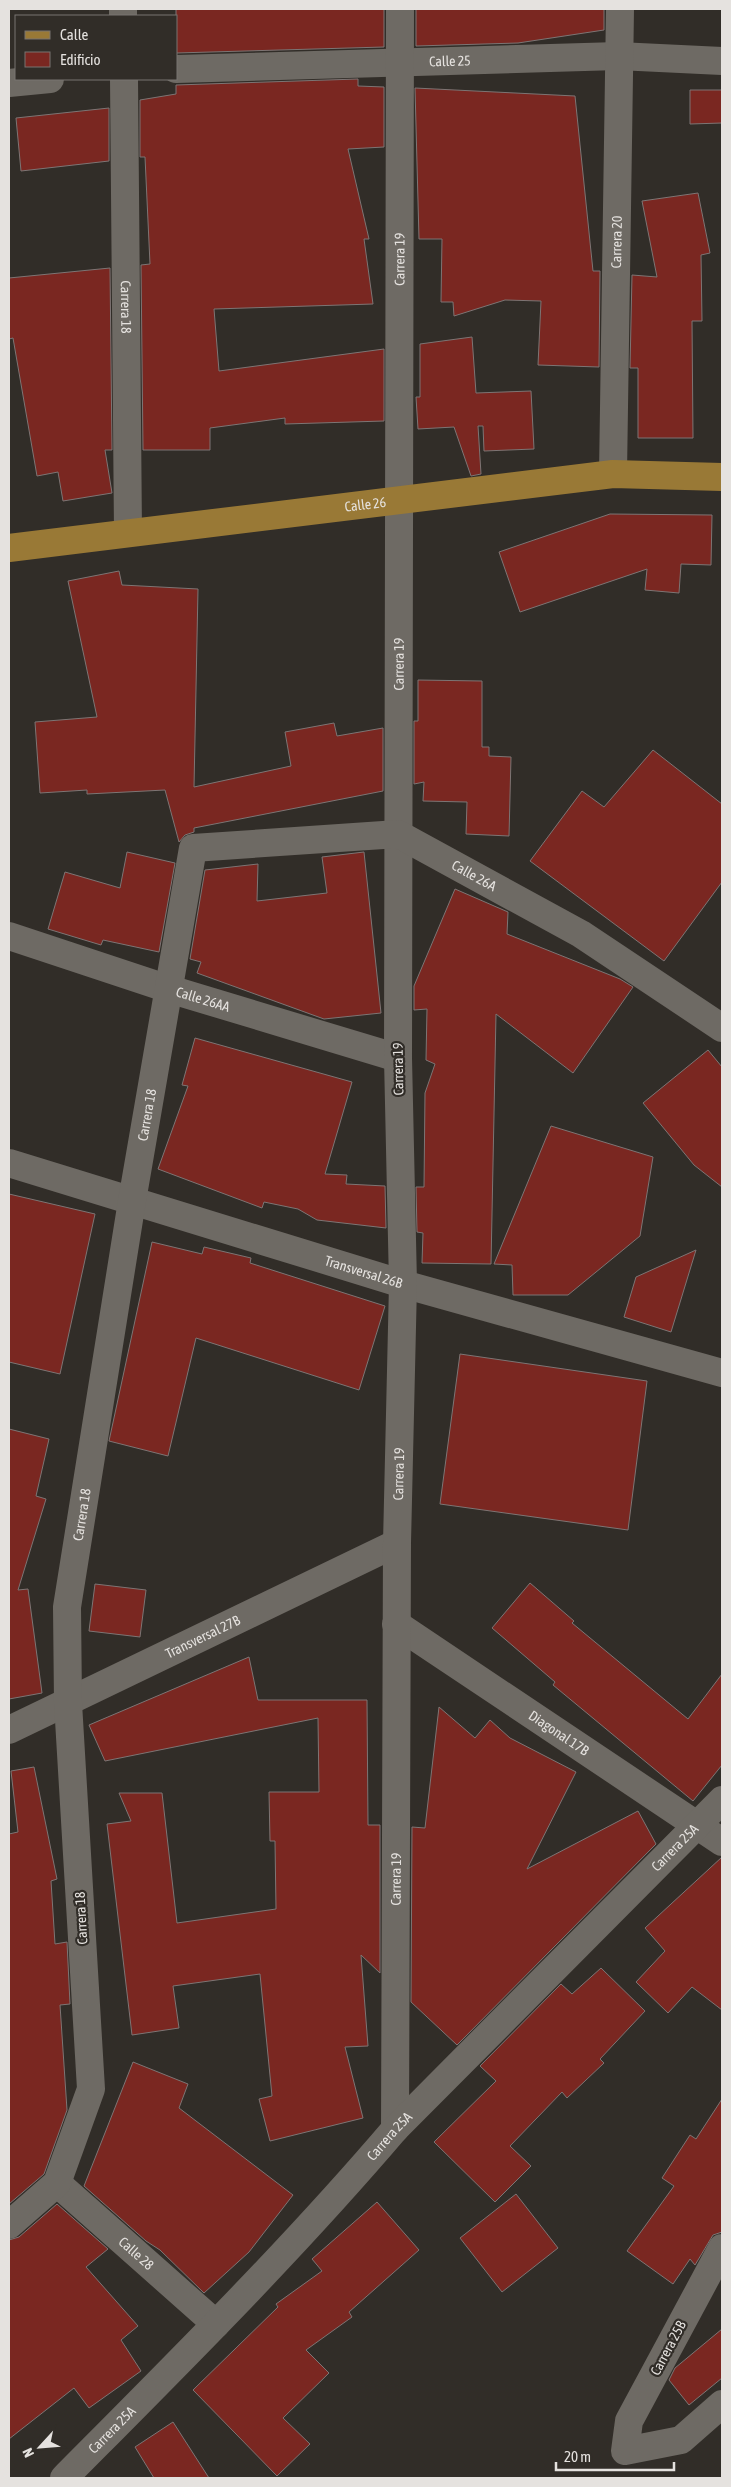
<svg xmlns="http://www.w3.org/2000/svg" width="731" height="2487" viewBox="0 0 731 2487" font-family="'Asap Condensed',sans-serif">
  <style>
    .building { fill: #7a2721; stroke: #7d7574 }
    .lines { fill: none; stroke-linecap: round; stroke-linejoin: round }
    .minor { stroke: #6e6a64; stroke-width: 28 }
    .major { stroke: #997936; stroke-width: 28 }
    .labels { text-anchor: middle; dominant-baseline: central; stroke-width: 4.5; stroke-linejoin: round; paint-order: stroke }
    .street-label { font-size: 14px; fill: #e5e2df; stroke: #312d28 }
  </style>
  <rect width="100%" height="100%" fill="#312d28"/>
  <g class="building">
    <path d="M 176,9 L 384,9 L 384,47 L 176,53 Z"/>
    <path d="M 416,9 L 604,9 L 604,30 L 518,43 L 416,46 Z"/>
    <path d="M 358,79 L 358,86 L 384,87 L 384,147 L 348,149 L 369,239 L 364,239 L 373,304 L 214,309 L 219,371 L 384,349 L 384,421 L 285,424 L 285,418 L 210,428 L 210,450 L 143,450 L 141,265 L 150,264 L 145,157 L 140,157 L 140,100 L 176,94 L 176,85 Z"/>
    <path d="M 415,88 L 575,96 L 593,271 L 600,271 L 599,367 L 538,365 L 541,301 L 505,300 L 454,316 L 453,302 L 441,302 L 442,239 L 419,239 Z"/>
    <path d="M 690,90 L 722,90 L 722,123 L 690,124 Z"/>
    <path d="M 109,108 L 109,161 L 21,171 L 16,118 Z"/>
    <path d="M 698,193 L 710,253 L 701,255 L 702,321 L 692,321 L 693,438 L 638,438 L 638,368 L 630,368 L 632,275 L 657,277 L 642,201 Z"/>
    <path d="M 110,268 L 112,450 L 105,450 L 112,493 L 63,501 L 58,472 L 37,476 L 13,338 L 9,339 L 9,278 Z"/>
    <path d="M 472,337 L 476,393 L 531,391 L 534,449 L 484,451 L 483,426 L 478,426 L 481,474 L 471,476 L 454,427 L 418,429 L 416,397 L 420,397 L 420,344 Z"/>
    <path d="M 610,514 L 712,515 L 711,565 L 681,564 L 679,593 L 645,590 L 647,569 L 520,612 L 499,552 Z"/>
    <path d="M 119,571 L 122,585 L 198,589 L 194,787 L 291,766 L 285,732 L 334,723 L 337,736 L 383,728 L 383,791 L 194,828 L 194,832 L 185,835 L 179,842 L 165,790 L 87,794 L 87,790 L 40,793 L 35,722 L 97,717 L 68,581 Z"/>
    <path d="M 418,680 L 482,681 L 482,747 L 489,747 L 489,756 L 511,757 L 509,836 L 466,834 L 467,802 L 423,801 L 424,782 L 414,784 L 414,721 L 418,721 Z"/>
    <path d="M 653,750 L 722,804 L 722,882 L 664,961 L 530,861 L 582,791 L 604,807 Z"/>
    <path d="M 127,852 L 175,863 L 159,952 L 103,940 L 101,945 L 48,929 L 65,872 L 120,888 Z"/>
    <path d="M 364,852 L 381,1013 L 324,1019 L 197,973 L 201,962 L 190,959 L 205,870 L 258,864 L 257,901 L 327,893 L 322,857 Z"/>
    <path d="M 455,889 L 508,912 L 507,934 L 620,979 L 633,987 L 573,1073 L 496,1014 L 491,1264 L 422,1263 L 423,1233 L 417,1232 L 416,1187 L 424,1187 L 425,1093 L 435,1064 L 426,1060 L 427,1009 L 414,1010 L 414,986 Z"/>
    <path d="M 195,1038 L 352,1082 L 325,1174 L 347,1175 L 346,1184 L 385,1186 L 386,1228 L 317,1220 L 298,1209 L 264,1202 L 262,1208 L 158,1169 L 188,1086 L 182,1085 Z"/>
    <path d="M 708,1050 L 722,1067 L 722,1187 L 694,1165 L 643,1103 Z"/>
    <path d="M 551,1126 L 653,1157 L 640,1236 L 568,1295 L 513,1295 L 512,1265 L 494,1264 Z"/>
    <path d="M 9,1194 L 95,1214 L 60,1374 L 9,1362 Z"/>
    <path d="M 152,1242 L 202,1254 L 204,1247 L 251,1258 L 250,1263 L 385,1306 L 359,1390 L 196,1338 L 168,1456 L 109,1441 Z"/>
    <path d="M 696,1250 L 671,1332 L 624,1317 L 636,1277 Z"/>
    <path d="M 460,1354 L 647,1381 L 628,1530 L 440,1504 Z"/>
    <path d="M 9,1429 L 49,1439 L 36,1496 L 46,1499 L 18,1590 L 28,1589 L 42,1693 L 9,1699 Z"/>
    <path d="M 530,1583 L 574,1621 L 572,1623 L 688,1719 L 722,1674 L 722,1765 L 693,1801 L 553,1685 L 555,1682 L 492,1628 Z"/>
    <path d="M 95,1584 L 146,1590 L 140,1637 L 89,1631 Z"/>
    <path d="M 249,1657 L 258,1700 L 367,1700 L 368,1825 L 380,1825 L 380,1973 L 361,1955 L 368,2046 L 345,2047 L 363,2118 L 270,2141 L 259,2099 L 272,2096 L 260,1974 L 173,1986 L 179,2028 L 132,2035 L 107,1824 L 131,1821 L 119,1793 L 162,1793 L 177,1923 L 276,1909 L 275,1841 L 270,1841 L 269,1792 L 319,1792 L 318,1718 L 105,1761 L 89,1725 Z"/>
    <path d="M 439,1707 L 475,1738 L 490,1720 L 510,1738 L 576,1772 L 527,1869 L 638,1811 L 656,1844 L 457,2045 L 411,2002 L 412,1827 L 425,1828 Z"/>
    <path d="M 34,1767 L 57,1879 L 51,1881 L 55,1944 L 67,1942 L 70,2004 L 60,2005 L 67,2110 L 44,2174 L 9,2204 L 9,1834 L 18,1832 L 11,1771 Z"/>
    <path d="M 722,1857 L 722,2010 L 692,1987 L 668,2013 L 636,1982 L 665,1951 L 645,1928 Z"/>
    <path d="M 601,1968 L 645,2011 L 600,2059 L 604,2063 L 567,2098 L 562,2092 L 510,2146 L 531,2166 L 495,2202 L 434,2142 L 496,2081 L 480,2066 L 561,1984 L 572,1994 Z"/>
    <path d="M 133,2062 L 188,2084 L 179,2108 L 293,2195 L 249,2252 L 204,2293 L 160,2250 L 146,2241 L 84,2186 Z"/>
    <path d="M 722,2099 L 722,2232 L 713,2235 L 695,2265 L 690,2259 L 673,2284 L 627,2251 L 674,2186 L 662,2178 L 690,2135 L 696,2139 Z"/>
    <path d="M 516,2194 L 558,2248 L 502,2292 L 460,2238 Z"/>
    <path d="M 377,2202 L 419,2250 L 349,2312 L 352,2317 L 306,2350 L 329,2373 L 283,2418 L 310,2444 L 277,2476 L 193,2390 L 278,2307 L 276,2304 L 322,2271 L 312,2259 Z"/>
    <path d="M 57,2204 L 108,2249 L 86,2267 L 138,2326 L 121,2340 L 141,2371 L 89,2408 L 74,2388 L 9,2439 L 9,2240 L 19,2237 Z"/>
    <path d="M 722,2329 L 722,2378 L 689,2405 L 669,2380 L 675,2368 Z"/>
    <path d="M 173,2422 L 209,2478 L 154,2478 L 135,2447 Z"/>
  </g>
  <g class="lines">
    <g class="minor">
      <path d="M 123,9 L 123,16"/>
      <path id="s1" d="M 176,69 L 618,56 L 722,61"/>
      <path id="s2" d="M 124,79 L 128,533"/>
      <path d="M 9,83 L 50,79"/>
      <path id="s3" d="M 613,474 L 620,9"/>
      <path id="s4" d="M 9,936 L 169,989 L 398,1058"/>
      <path id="s5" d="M 9,1163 L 403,1284 L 722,1373"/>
      <path id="s6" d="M 396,1624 L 722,1842"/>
      <path id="s7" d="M 9,1730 L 397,1543"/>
      <path id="s8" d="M 395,2129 L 397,1543 L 403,1284 L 398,1058 L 400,9"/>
      <path id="s9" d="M 57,2183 L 216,2324"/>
      <path id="s10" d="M 9,2225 L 57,2183 L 91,2089 L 68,1703 L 67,1607 L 132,1201 L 193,848 L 398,834 L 581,934 L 722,1028"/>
      <path d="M 722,2248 L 629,2421 L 625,2451 L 681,2440 L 722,2404"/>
      <path id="s11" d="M 64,2478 C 177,2364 291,2251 395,2129 L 722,1800"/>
    </g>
    <path class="major" id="s12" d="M 9,548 L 613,474 L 722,477"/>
  </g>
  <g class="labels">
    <g class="street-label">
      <text stroke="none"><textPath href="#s1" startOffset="274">Calle 25</textPath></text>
      <text stroke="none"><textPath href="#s3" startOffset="232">Carrera 20</textPath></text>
      <text stroke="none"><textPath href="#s8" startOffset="1870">Carrera 19</textPath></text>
      <text stroke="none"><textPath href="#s2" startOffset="228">Carrera 18</textPath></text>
      <text stroke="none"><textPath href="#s12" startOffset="359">Calle 26</textPath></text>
      <text stroke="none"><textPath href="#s8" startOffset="1465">Carrera 19</textPath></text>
      <text stroke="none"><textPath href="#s10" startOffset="1708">Calle 26A</textPath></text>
      <text stroke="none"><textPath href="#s4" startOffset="204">Calle 26AA</textPath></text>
      <text transform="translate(398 1069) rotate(-91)">Carrera 19</text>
      <text stroke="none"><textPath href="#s10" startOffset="1145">Carrera 18</textPath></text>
      <text stroke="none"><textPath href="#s5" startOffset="371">Transversal 26B</textPath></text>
      <text stroke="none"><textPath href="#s8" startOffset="655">Carrera 19</textPath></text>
      <text stroke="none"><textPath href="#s10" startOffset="740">Carrera 18</textPath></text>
      <text stroke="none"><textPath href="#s7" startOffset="215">Transversal 27B</textPath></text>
      <text stroke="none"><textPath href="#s6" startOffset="196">Diagonal 17B</textPath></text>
      <text stroke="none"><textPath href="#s11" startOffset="878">Carrera 25A</textPath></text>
      <text stroke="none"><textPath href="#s8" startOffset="250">Carrera 19</textPath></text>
      <text transform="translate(81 1918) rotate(-93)">Carrera 18</text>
      <text stroke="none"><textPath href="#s11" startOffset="472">Carrera 25A</textPath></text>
      <text stroke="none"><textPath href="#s9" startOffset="106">Calle 28</textPath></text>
      <text transform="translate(668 2348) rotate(-62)">Carrera 25B</text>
      <text stroke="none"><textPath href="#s11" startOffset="68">Carrera 25A</textPath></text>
    </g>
  </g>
  <rect width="731" height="2487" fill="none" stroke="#e5e2df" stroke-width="20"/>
  <rect x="15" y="15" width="162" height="65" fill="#312d28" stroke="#797571"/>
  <rect x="25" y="31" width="25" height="8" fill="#997936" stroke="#797571"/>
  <text x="60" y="40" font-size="15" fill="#e5e2df">Calle</text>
  <rect x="25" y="52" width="25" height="15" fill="#7a2721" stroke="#797571"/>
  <text x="60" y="65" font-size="15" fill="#e5e2df">Edificio</text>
  <g transform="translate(40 2447) rotate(244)" stroke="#312d28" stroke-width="4" paint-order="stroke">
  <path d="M0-4L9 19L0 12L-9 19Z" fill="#e5e2df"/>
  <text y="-8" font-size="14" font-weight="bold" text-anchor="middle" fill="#e5e2df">N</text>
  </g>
  <path d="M556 2462v8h118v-8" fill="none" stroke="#e5e2df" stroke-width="2.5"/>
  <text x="564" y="2462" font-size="15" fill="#e5e2df" stroke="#312d28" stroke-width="4" paint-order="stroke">20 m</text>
</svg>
